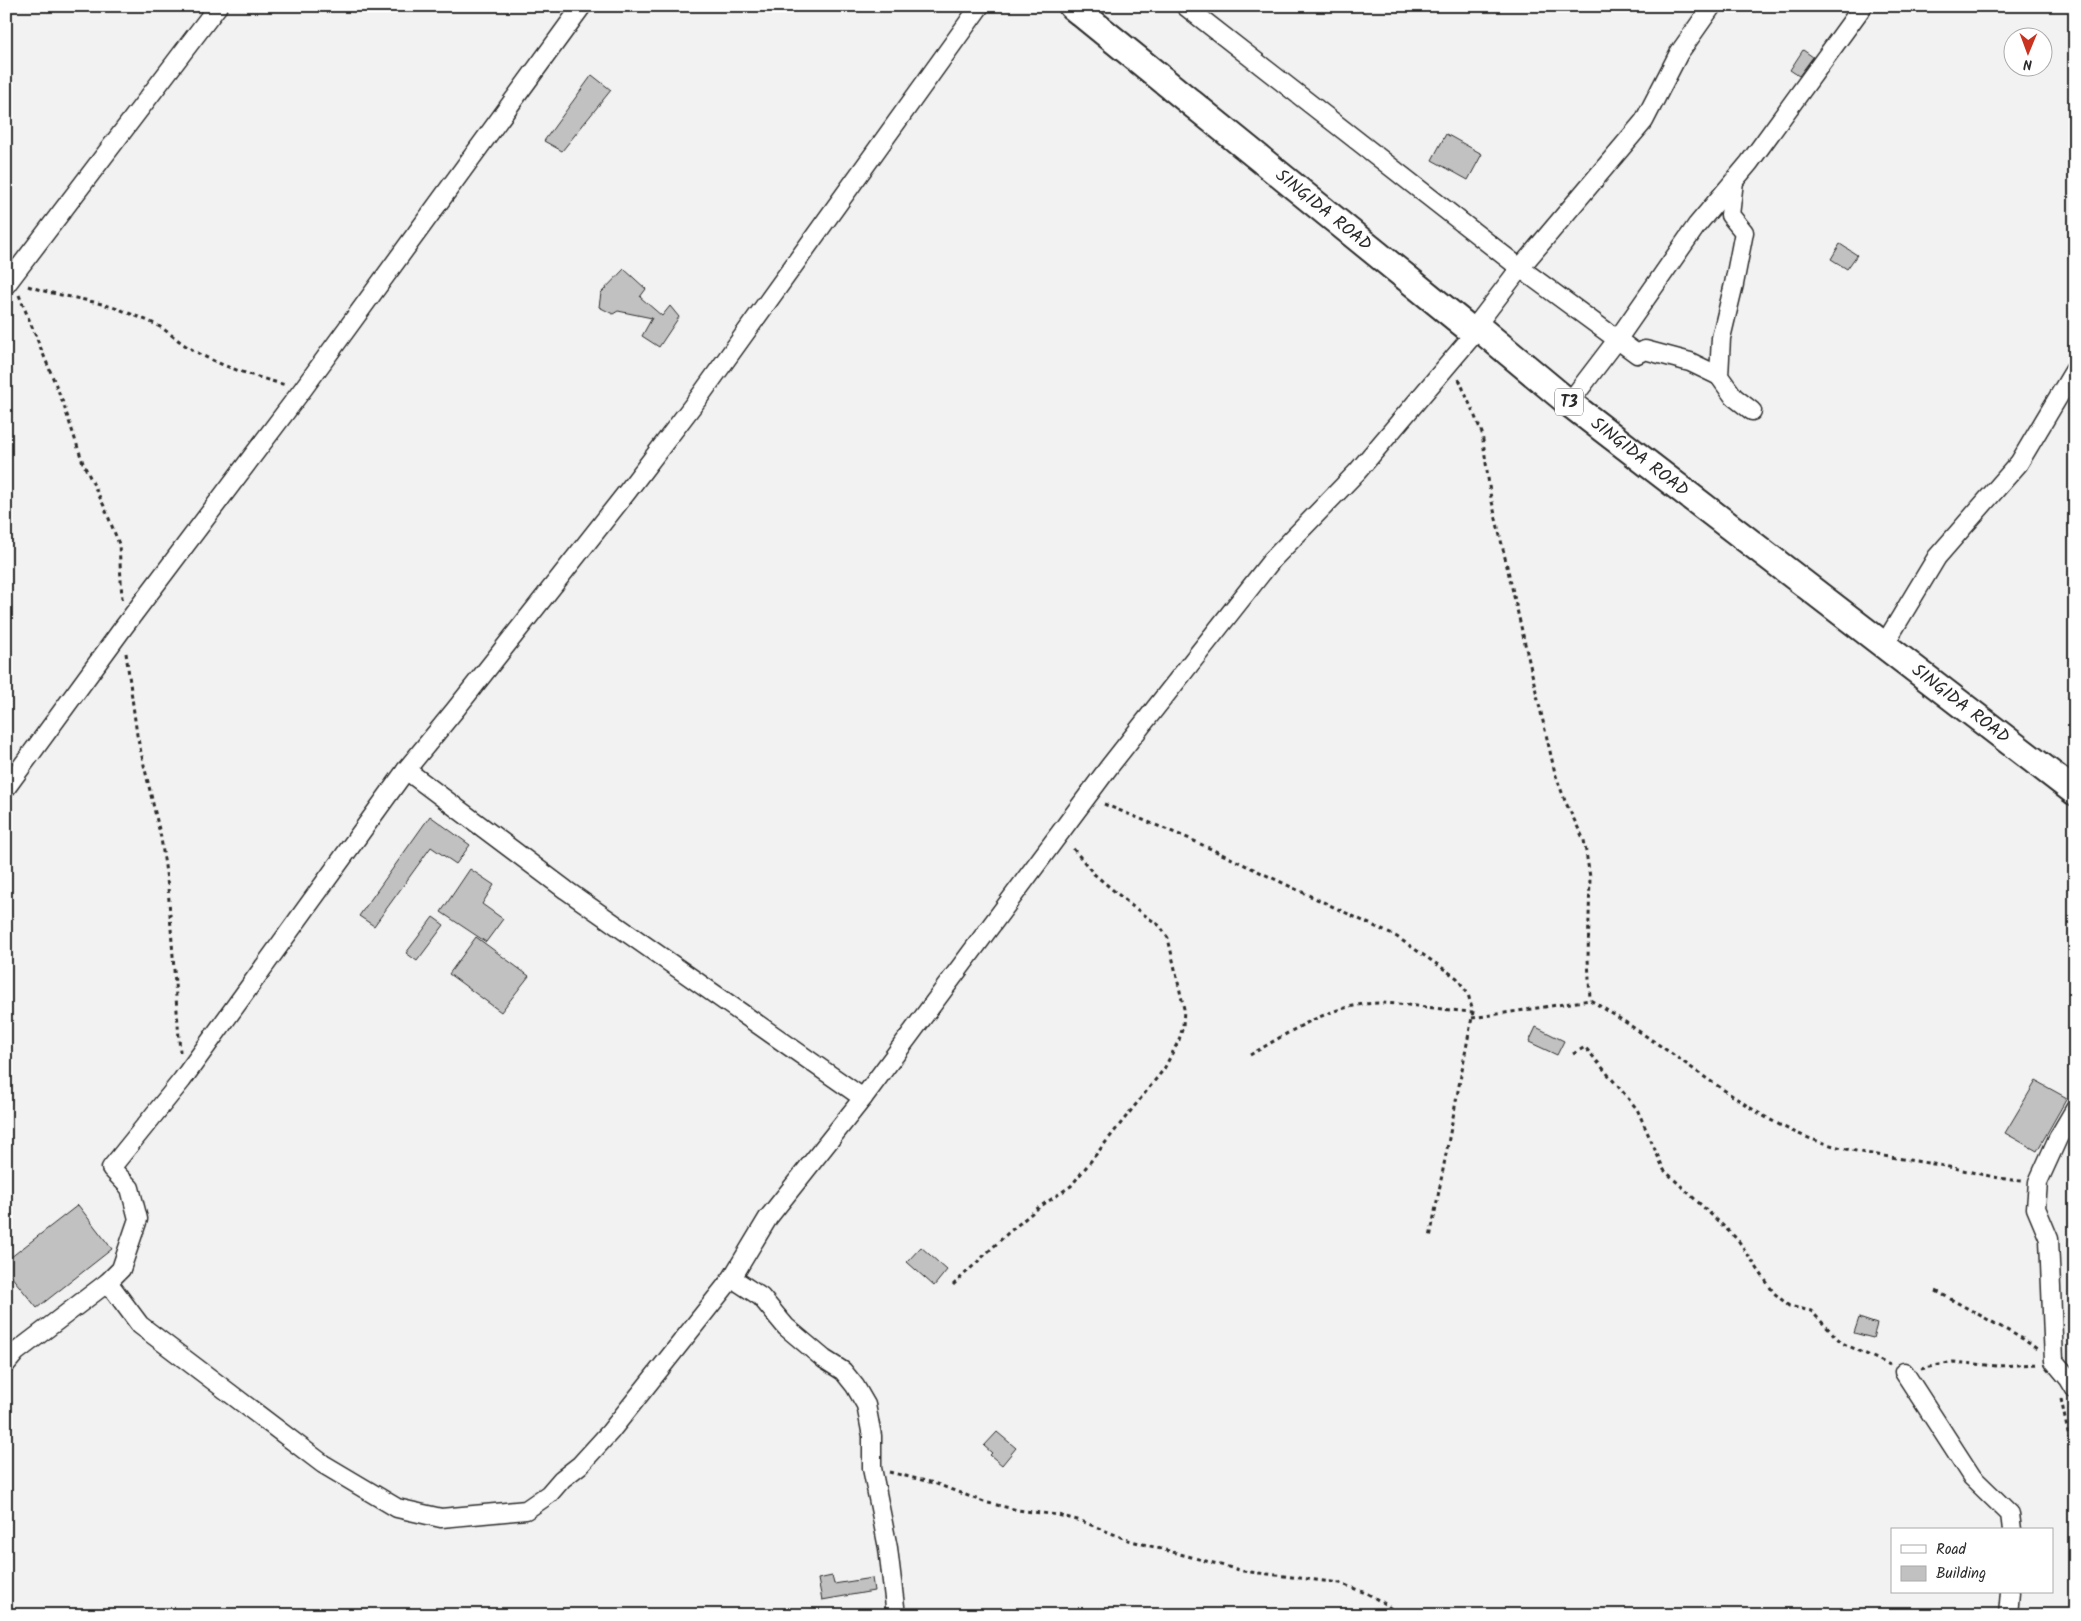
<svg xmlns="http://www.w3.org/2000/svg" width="2081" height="1621" viewBox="0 0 2081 1621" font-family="Kalam,sans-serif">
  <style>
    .building { fill: #c1c1c1; stroke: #2b2b2b }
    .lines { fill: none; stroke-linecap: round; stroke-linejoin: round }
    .minor-casing { stroke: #2b2b2b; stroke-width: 21 }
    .highway-casing { stroke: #2b2b2b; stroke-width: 30 }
    .path { stroke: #2b2b2b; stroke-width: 3; stroke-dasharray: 4 4; stroke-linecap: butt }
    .minor { stroke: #fff; stroke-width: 18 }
    .highway { stroke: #fff; stroke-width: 26 }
    .labels { text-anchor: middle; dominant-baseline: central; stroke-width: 4; stroke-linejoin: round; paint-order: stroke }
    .shield { fill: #fff; stroke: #6b6b6b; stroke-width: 1 }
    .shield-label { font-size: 16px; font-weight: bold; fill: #2b2b2b }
    .street-label { font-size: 18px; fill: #2b2b2b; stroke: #fff }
  </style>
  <rect width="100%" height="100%" fill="#f2f2f2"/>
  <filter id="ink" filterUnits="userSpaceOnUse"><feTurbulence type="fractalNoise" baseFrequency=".02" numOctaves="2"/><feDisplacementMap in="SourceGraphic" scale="10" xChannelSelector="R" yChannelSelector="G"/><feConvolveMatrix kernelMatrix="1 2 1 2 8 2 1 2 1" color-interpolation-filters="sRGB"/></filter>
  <g filter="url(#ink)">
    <g class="building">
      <path d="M 1803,50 L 1813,57 L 1799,76 L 1790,70 Z"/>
      <path d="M 592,75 L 611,90 L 562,151 L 544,141 Z"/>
      <path d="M 1446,134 L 1482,154 L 1468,180 L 1432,160 Z"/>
      <path d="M 1840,244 L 1857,255 L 1847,269 L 1831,259 Z"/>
      <path d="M 624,269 L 646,289 L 640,297 L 662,316 L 670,306 L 679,317 L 659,347 L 642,336 L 652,318 L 618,311 L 613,314 L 599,307 L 601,293 Z"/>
      <path d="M 430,816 L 470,845 L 456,864 L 431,847 L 374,926 L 359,916 Z"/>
      <path d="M 470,869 L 494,885 L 482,904 L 503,919 L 486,942 L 441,912 Z"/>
      <path d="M 433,917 L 444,925 L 417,961 L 406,953 Z"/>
      <path d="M 476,937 L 529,976 L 501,1012 L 449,974 Z"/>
      <path d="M 1536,1027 L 1564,1041 L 1557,1055 L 1529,1042 Z"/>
      <path d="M 2036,1081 L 2067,1098 L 2037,1151 L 2005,1133 Z"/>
      <path d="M 78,1205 L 112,1249 L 37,1308 L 6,1270 L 6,1261 Z"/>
      <path d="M 921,1247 L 947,1270 L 934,1286 L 907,1262 Z"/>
      <path d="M 1859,1318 L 1877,1324 L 1873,1338 L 1854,1333 Z"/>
      <path d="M 997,1432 L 1016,1448 L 1002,1465 L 990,1455 L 992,1453 L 984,1446 Z"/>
      <path d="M 832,1576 L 834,1584 L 872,1578 L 874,1591 L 822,1600 L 818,1579 Z"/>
    </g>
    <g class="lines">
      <defs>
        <g id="minor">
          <path d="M 1185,6 L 1520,268 L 1637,354 L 1645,350 L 1690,362 L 1719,376"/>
          <path d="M 1734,181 L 1730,215 L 1744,232 L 1734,284 L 1721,338 L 1719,376 L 1734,397 L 1752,411"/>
          <path d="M 6,285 L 218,6"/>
          <path d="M 1472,331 L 1520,268 L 1644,121 L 1679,53 L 1712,6"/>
          <path d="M 1569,403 L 1617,340 L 1697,225 L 1749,163 L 1863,6"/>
          <path d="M 1884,645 L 1937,557 L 2019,463 L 2075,369"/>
          <path d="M 406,770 L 566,890 L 863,1098"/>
          <path d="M 6,788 L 123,628 L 303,389 L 582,6"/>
          <path d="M 2075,1109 L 2058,1138 L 2038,1182 L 2036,1208 L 2049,1239 L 2054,1361 L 2069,1379 L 2075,1389"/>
          <path d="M 732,1278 L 610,1432 L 580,1465 L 562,1479 L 549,1494 L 526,1510 L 441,1518 L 397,1508 L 323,1464 L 140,1325 L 108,1282 L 121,1269 L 138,1219 L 130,1188 L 111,1168 L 182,1080 L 406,770 L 455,710 L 627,492 L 700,396 L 980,6"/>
          <path d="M 6,1364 L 16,1352 L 108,1282"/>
          <path d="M 1904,1372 L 1972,1477 L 2010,1514 L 2012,1530"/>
          <path d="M 896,1615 L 888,1548 L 872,1468 L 872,1436 L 866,1405 L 855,1386 L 843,1371 L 824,1359 L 786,1327 L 761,1297 L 732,1278 L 768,1218 L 863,1098 L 1109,767 L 1272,560 L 1357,472 L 1479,328"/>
          <path d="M 2008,1615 L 2010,1592"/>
        </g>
        <g id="highway">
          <path id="s1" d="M 1072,6 L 1472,331 L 1479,328 L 1569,403 L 2075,792"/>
        </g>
      </defs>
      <use href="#minor" class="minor-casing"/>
      <use href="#highway" class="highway-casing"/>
      <g class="path">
        <path d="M 6,209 L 10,250"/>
        <path d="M 28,286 C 62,298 97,299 131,314 C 141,318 152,322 162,328 C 172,335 182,344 193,350 C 219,366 256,377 286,385"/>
        <path d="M 19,295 L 62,400 L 83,463 L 104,506 L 119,544 L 122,599"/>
        <path d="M 1459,379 L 1482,433 L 1490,493 L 1555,773 L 1565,801 L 1584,840 L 1590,877 L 1588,958 L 1590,1000"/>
        <path d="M 126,653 L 137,735 L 161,838 L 168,887 L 180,1052"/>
        <path d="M 1104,804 L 1190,839 L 1397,937 L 1457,978 L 1468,994 L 1473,1012 L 1430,1238"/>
        <path d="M 1472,1018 L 1590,1000 C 1630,1024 1668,1051 1706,1078 C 1733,1096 1760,1116 1790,1130 C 1837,1153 1893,1156 1944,1166 C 1970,1171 1996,1179 2022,1181"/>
        <path d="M 1573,1054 L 1585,1047 L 1637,1109 L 1664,1170 L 1738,1240 L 1774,1293 L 1789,1306 L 1811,1311 L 1842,1343 L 1890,1365"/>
        <path d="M 1250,1055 C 1290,1032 1332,1003 1380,1003 C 1411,1004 1442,1010 1473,1012"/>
        <path d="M 953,1285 L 1008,1233 L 1038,1208 L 1071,1186 L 1164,1069 L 1179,1040 L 1183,1026 L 1184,1009 L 1168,938 L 1160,926 L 1132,906 L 1094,874 L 1071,846"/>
        <path d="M 1936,1291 L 2023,1339 L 2037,1349"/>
        <path d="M 1921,1369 L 1953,1362 L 1997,1366 L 2039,1364"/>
        <path d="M 2061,1399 L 2075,1467"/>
        <path d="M 889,1472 L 934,1483 L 984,1502 L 1018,1510 L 1058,1515 L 1081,1521 L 1128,1540 L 1243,1571 L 1340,1583 L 1368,1594 L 1385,1604 L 1399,1615"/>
      </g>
      <use href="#minor" class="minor"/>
      <use href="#highway" class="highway"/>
    </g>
  </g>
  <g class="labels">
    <rect class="shield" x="1555" y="388.5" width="28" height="27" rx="4"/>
    <g class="shield-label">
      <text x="1569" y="402">T3</text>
    </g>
    <g class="street-label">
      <text stroke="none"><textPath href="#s1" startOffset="324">SINGIDA ROAD</textPath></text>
      <text stroke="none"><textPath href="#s1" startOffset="729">SINGIDA ROAD</textPath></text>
      <text stroke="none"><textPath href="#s1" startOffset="1134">SINGIDA ROAD</textPath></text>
    </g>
  </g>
  <rect width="2081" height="1621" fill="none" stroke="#fff" stroke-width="25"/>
  <rect x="12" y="12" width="2056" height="1596" fill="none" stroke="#2b2b2b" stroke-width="2" filter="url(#ink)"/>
  <rect x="1891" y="1528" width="162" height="65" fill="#ffffff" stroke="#aaaaaa"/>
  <rect x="1901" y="1545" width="25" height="8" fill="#ffffff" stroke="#aaaaaa"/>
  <text x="1936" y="1554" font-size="15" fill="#2b2b2b">Road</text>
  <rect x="1901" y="1566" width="25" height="15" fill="#c1c1c1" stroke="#aaaaaa"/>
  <text x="1936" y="1578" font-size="15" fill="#2b2b2b">Building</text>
  <g transform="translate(2028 52) rotate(181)"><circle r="24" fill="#ffffff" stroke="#aaaaaa"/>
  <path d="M0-4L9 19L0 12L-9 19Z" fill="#c8321e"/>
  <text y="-8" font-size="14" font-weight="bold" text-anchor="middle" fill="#2b2b2b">N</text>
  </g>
</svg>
